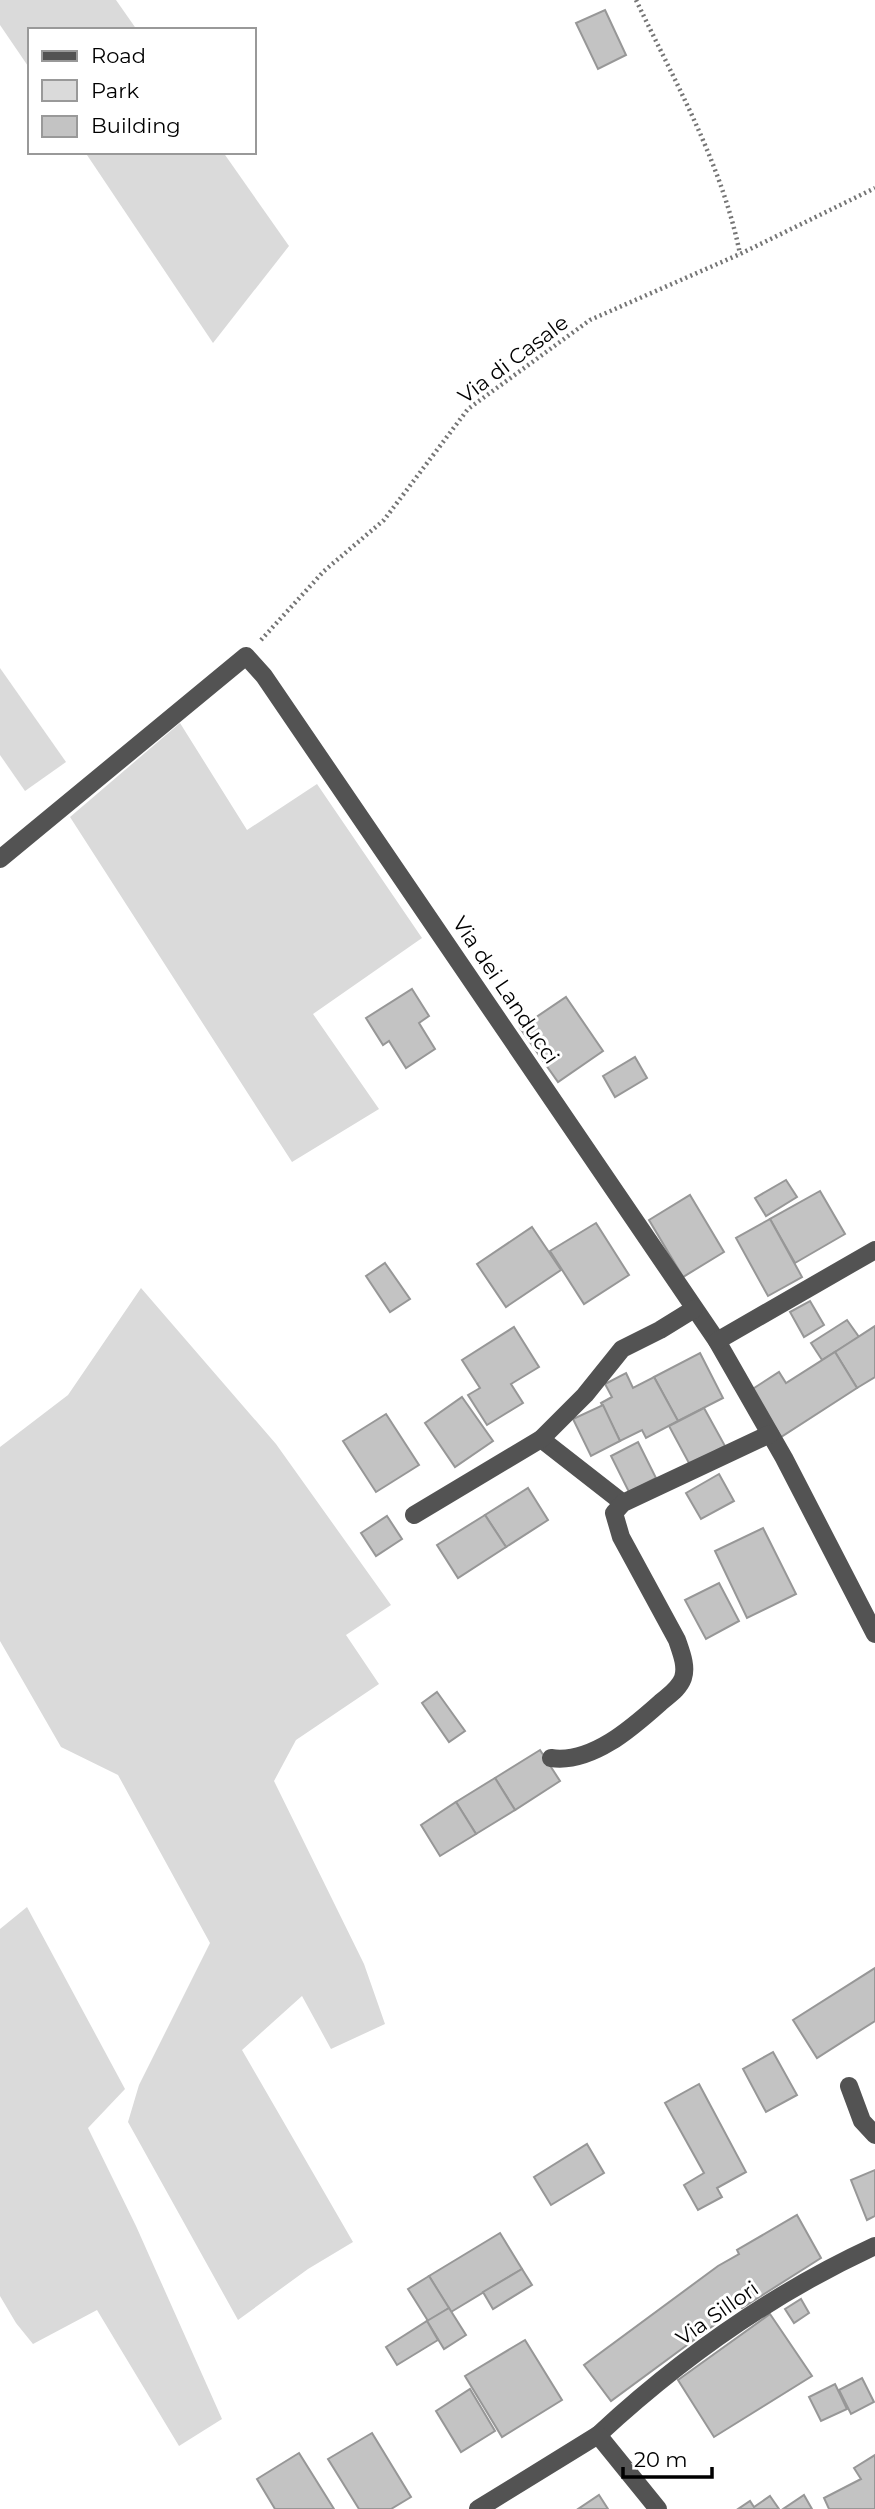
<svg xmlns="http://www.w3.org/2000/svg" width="875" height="2509" viewBox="0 0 875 2509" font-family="Montserrat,sans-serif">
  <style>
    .green { fill: #dadada }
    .building { fill: #c3c3c3; stroke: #979797; stroke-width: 2 }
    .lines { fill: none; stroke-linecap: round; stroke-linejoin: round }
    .path { stroke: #757575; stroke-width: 4.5; stroke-dasharray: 2 3.5; stroke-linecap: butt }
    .minor { stroke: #535353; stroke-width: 18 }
    .labels { text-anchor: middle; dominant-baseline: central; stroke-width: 6; stroke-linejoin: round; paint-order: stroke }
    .street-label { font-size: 21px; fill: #000; stroke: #fff }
  </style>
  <rect width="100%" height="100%" fill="#fff"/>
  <g class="green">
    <path d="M 0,0 L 116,0 L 137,30 L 30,30 L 30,69 L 0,25 Z"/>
    <path d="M 85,152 L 223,152 L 289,246 L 213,343 Z"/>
    <path d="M 0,668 L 66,762 L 25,791 L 0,755 Z"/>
    <path d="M 180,723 L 247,830 L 317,784 L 422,938 L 313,1014 L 379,1109 L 292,1162 L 70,817 Z"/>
    <path d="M 141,1288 L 276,1444 L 391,1605 L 346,1635 L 379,1684 L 296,1740 L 274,1781 L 364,1964 L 385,2024 L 331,2049 L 302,1996 L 242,2050 L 353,2242 L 308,2269 L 238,2320 L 128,2122 L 139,2085 L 210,1943 L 118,1775 L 61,1747 L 0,1641 L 0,1447 L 68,1395 Z"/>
    <path d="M 27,1907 L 125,2089 L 88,2128 L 136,2226 L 222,2419 L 179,2446 L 97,2310 L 33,2344 L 16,2323 L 0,2296 L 0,1929 Z"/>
  </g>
  <g class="building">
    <path d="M 605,10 L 626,55 L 598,69 L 576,23 Z"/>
    <path d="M 412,989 L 429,1016 L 419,1023 L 435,1049 L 406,1068 L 389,1041 L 383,1045 L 366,1018 Z"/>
    <path d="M 566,997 L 603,1051 L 558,1082 L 520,1028 Z"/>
    <path d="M 635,1057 L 647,1078 L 615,1097 L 603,1076 Z"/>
    <path d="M 786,1180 L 797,1197 L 766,1216 L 755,1198 Z"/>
    <path d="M 820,1191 L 845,1234 L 795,1263 L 770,1219 Z"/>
    <path d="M 690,1195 L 724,1252 L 683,1277 L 649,1220 Z"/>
    <path d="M 770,1219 L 802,1277 L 768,1296 L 736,1238 Z"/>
    <path d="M 596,1223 L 629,1275 L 584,1304 L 550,1251 Z"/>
    <path d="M 532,1227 L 561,1270 L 506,1307 L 477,1264 Z"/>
    <path d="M 385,1263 L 410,1299 L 390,1312 L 366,1276 Z"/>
    <path d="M 810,1301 L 824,1325 L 804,1337 L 790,1312 Z"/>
    <path d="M 847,1320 L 859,1337 L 822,1360 L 811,1343 Z"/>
    <path d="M 875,1326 L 875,1377 L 857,1388 L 835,1352 Z"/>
    <path d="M 514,1327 L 539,1367 L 511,1384 L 523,1403 L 487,1425 L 468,1395 L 480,1388 L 462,1360 Z"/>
    <path d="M 835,1352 L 857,1388 L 781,1437 L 751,1390 L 779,1372 L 786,1383 Z"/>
    <path d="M 700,1353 L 723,1398 L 678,1421 L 654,1377 Z"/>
    <path d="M 626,1373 L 633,1388 L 654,1377 L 678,1421 L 646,1438 L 642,1430 L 620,1441 L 601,1403 L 612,1397 L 605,1384 Z"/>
    <path d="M 462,1397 L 493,1441 L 455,1467 L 425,1423 Z"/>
    <path d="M 603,1405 L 620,1441 L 591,1456 L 573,1419 Z"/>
    <path d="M 704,1408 L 725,1446 L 690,1465 L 669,1426 Z"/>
    <path d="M 386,1414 L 419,1465 L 376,1492 L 343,1441 Z"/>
    <path d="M 638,1442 L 656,1478 L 629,1492 L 611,1456 Z"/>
    <path d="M 719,1474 L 734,1501 L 701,1519 L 686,1493 Z"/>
    <path d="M 528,1488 L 548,1520 L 506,1547 L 485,1515 Z"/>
    <path d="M 485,1515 L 506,1547 L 458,1578 L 437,1545 Z"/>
    <path d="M 387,1516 L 402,1539 L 376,1556 L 361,1533 Z"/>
    <path d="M 763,1528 L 796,1594 L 747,1618 L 715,1551 Z"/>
    <path d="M 719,1583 L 739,1621 L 706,1639 L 685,1600 Z"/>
    <path d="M 437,1692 L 465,1731 L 449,1742 L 422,1703 Z"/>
    <path d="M 540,1750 L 560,1781 L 515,1810 L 495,1778 Z"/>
    <path d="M 495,1778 L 515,1810 L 476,1834 L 456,1802 Z"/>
    <path d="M 456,1802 L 476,1834 L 440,1856 L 421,1825 Z"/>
    <path d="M 875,1968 L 875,2021 L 817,2058 L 793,2020 Z"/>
    <path d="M 773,2052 L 797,2095 L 766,2112 L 743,2069 Z"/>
    <path d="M 699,2084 L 746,2172 L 717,2188 L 722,2197 L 698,2210 L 684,2185 L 704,2173 L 665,2103 Z"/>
    <path d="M 587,2144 L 604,2173 L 551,2205 L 534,2177 Z"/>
    <path d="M 875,2170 L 875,2216 L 867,2220 L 851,2180 Z"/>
    <path d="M 797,2215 L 821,2258 L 742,2308 L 740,2306 L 611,2401 L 584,2365 L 718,2266 L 739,2254 L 737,2250 Z"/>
    <path d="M 500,2233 L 522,2269 L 451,2312 L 429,2276 Z"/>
    <path d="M 522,2269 L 532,2285 L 493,2309 L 483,2292 Z"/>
    <path d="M 429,2276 L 449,2308 L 428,2321 L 408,2289 Z"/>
    <path d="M 801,2299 L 809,2313 L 794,2323 L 785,2309 Z"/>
    <path d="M 449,2308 L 466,2335 L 444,2349 L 427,2321 Z"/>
    <path d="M 770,2314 L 812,2376 L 714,2437 L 678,2380 Z"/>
    <path d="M 427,2321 L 438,2340 L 397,2365 L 386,2347 Z"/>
    <path d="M 525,2340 L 562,2400 L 502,2437 L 465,2376 Z"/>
    <path d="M 862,2378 L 874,2402 L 851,2414 L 839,2390 Z"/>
    <path d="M 835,2384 L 847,2409 L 821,2421 L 809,2397 Z"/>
    <path d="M 470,2389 L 495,2431 L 461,2452 L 436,2411 Z"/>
    <path d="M 372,2433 L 411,2497 L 391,2509 L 359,2509 L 328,2459 Z"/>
    <path d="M 299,2453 L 334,2509 L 275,2509 L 257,2479 Z"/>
    <path d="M 875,2455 L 875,2509 L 829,2509 L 824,2498 L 861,2479 L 854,2468 Z"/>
    <path d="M 599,2495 L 608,2509 L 578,2509 Z"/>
    <path d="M 804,2495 L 812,2509 L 783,2509 Z"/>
    <path d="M 770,2496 L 779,2509 L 738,2509 L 750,2501 L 754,2507 Z"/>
  </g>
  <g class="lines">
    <g class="path">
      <path d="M 636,0 C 675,82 722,164 740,254"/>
      <path d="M 261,640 L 324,571 L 384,520 L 468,409 L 590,320 L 740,254 L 875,188"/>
    </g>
    <g class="minor">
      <path d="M 0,859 L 246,656 L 264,676 L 717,1341 L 784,1458 L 875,1634"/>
      <path d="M 717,1341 L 875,1250"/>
      <path d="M 541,1439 L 623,1503"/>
      <path d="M 414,1515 L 541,1439 L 585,1395 L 622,1349 L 660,1330 L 694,1309"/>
      <path d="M 551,1758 C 592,1764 633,1727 661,1702 C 669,1695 679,1689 683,1678 C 687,1666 681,1652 677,1640 L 621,1537 L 614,1513 L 623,1503 L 770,1434"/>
      <path d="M 849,2086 L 862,2121 L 875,2135"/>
      <path d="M 598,2435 C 680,2359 773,2293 875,2246"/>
      <path d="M 478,2509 L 598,2435 L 658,2509"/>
    </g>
  </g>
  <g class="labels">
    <g class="street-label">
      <text transform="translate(513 359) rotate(-37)">Via di Casale</text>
      <text transform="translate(506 990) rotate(56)">Via dei Landucci</text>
      <text transform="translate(717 2313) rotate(-35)">Via Sillori</text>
    </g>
  </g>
  <rect x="28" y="28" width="228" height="126" fill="#ffffff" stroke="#999999" stroke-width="2"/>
  <rect x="42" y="51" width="35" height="10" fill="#535353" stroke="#999999" stroke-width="2"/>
  <text x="91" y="63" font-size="21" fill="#000000">Road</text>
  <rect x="42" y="80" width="35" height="21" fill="#dadada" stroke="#999999" stroke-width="2"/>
  <text x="91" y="98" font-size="21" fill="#000000">Park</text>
  <rect x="42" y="116" width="35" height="21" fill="#c3c3c3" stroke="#999999" stroke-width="2"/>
  <text x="91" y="133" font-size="21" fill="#000000">Building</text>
  <path d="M623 2467v10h89v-10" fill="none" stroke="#000000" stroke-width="3.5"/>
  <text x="634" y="2467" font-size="21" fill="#000000" stroke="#ffffff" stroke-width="5" paint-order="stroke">20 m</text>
</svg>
